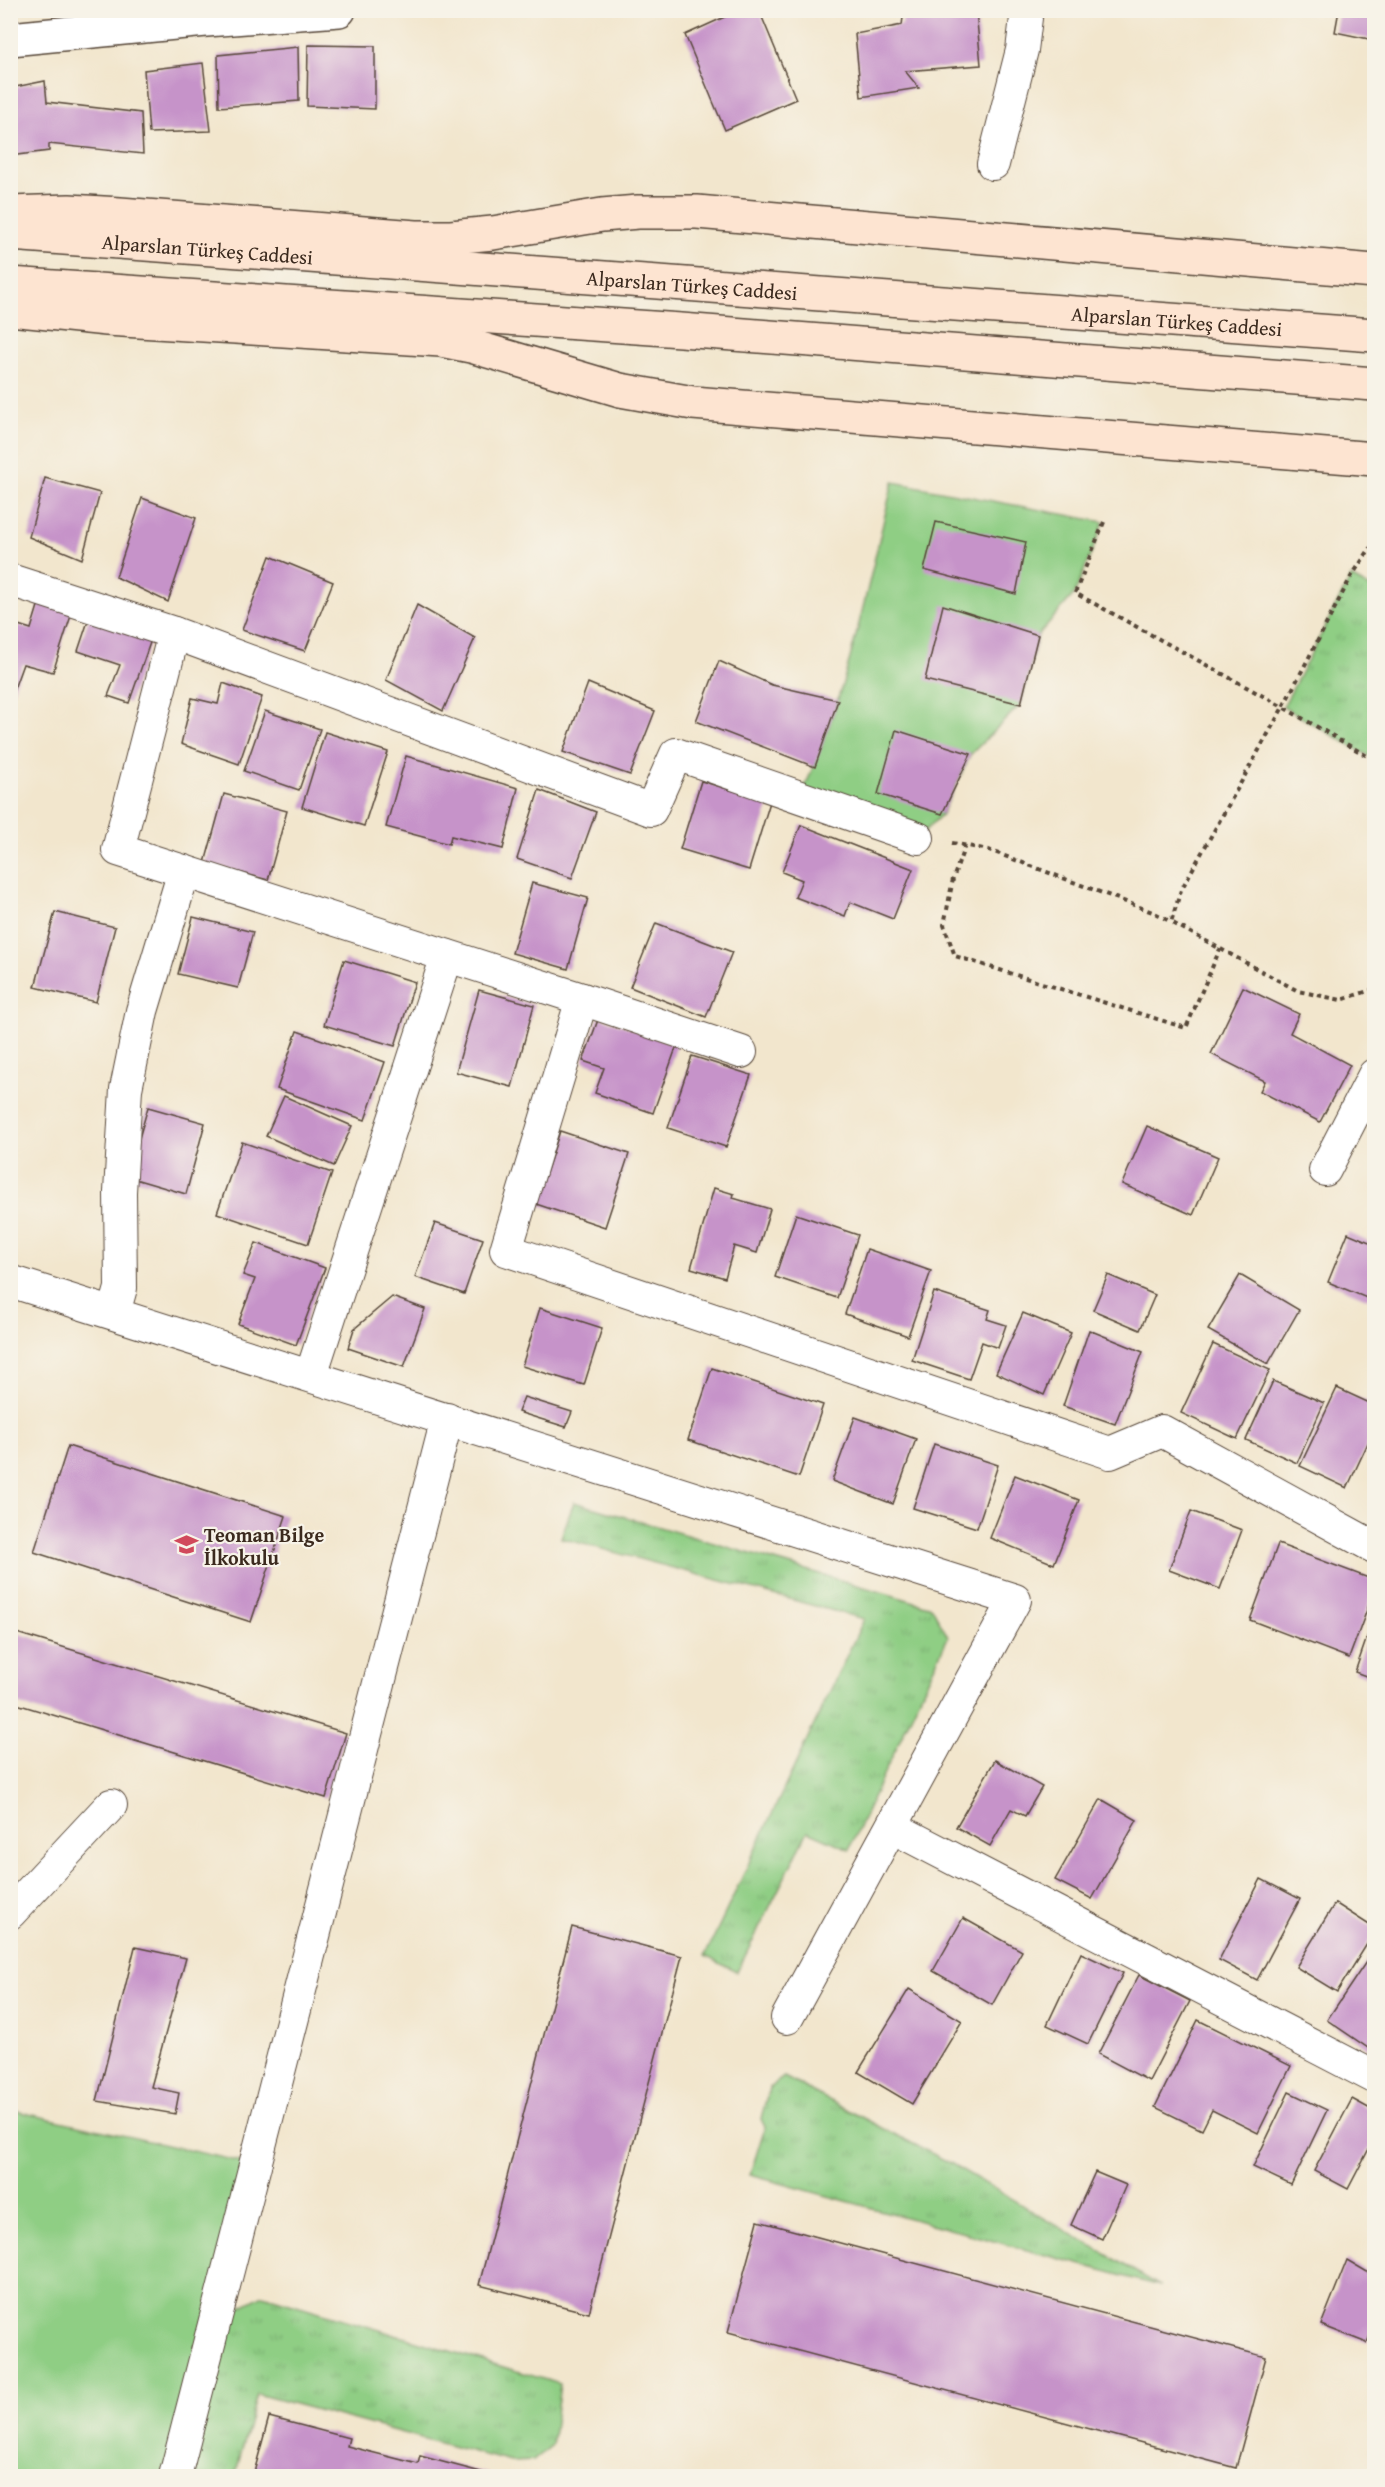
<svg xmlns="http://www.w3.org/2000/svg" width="1385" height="2487" viewBox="0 0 1385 2487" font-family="'Gentium Book Plus',serif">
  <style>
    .grass { fill: url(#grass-tufts); stroke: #657c51; stroke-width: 1.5 }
    .green { fill: #8fce84; stroke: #657c51; stroke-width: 1.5 }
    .building { fill: #c693c9 }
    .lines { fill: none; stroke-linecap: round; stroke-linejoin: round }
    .minor-casing { stroke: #564638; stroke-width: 34 }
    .tertiary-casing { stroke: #564638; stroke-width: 36 }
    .secondary-casing { stroke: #564638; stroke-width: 36 }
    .path { stroke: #564638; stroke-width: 4; stroke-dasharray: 4.5 4.5; stroke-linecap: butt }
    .minor { stroke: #fff; stroke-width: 32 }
    .tertiary { stroke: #fff; stroke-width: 33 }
    .secondary { stroke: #fde4d1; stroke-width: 33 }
    .labels { text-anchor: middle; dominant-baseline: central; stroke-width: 4.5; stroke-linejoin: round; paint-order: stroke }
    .street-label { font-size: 20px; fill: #3b2a1e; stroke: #f7f3e8 }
    .poi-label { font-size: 20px; font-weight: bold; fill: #3b2a1e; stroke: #f7f3e8; text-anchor: start }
  </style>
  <defs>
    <pattern id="grass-tufts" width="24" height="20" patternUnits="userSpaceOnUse" patternTransform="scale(1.5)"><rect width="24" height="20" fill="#8fce84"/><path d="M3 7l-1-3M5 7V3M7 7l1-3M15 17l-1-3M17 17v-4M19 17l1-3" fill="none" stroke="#7cb172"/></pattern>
  </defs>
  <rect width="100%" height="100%" fill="#f7f3e8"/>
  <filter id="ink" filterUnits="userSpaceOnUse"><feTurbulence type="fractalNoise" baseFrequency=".0167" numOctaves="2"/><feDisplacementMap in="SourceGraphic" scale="12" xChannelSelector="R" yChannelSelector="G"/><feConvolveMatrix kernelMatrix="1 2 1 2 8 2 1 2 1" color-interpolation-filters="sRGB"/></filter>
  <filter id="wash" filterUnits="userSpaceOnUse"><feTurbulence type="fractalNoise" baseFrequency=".008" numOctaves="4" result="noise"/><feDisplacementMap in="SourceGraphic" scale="24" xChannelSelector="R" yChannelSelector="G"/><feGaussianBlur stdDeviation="1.35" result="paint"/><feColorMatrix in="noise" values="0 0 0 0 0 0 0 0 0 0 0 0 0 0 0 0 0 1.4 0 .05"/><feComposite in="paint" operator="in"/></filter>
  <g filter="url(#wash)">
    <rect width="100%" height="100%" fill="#f2e6cd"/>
    <g class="grass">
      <path d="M 1351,577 L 1374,590 L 1374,759 L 1283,707 Z"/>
      <path d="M 574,1502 L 932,1607 L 948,1637 L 849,1849 L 808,1831 L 737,1972 L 705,1956 L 864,1619 L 561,1538 Z"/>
      <path d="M 784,2077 L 952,2164 L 1160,2286 L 750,2175 L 765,2127 L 761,2119 L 769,2088 Z"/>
      <path d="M 263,2295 L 560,2384 L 552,2445 L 533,2461 L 511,2462 L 257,2394 L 235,2476 L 176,2476 L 215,2320 Z"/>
    </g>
    <g class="green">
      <path d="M 893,482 L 1104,522 L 1075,593 L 1038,635 L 1021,704 L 971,754 L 942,814 L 918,838 L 800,797 C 847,700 867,586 893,482 Z"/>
      <path d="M 11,2110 L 255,2165 L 176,2476 L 11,2476 Z"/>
    </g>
    <g id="blocks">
      <g class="building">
        <path d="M 740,10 L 759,10 L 796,99 L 725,130 L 685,35 Z"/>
        <path d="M 904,10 L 976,10 L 981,65 L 905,71 L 919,88 L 861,97 L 855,34 L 902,25 Z"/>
        <path d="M 1339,10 L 1374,10 L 1374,40 L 1335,32 Z"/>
        <path d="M 308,45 L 375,46 L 375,109 L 307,106 Z"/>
        <path d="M 298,47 L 299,101 L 219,107 L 218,55 Z"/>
        <path d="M 203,63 L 211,131 L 149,133 L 144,70 Z"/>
        <path d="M 45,81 L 47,102 L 141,113 L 143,154 L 49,144 L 49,151 L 10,156 L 10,88 Z"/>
        <path d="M 45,478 L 100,493 L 82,559 L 29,537 Z"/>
        <path d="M 142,498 L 196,518 L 168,602 L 116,577 Z"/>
        <path d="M 936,522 L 1026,542 L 1016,594 L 924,570 Z"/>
        <path d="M 270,556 L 333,582 L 305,651 L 242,630 Z"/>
        <path d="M 42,593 L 75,603 L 53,672 L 23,664 L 11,697 L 10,628 L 12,623 L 31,629 Z"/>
        <path d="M 417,605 L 475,638 L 443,711 L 386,680 Z"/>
        <path d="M 943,605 L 1038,635 L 1021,704 L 925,680 Z"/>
        <path d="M 91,612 L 153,634 L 129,703 L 108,696 L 120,665 L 78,651 Z"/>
        <path d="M 719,661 L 772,685 L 838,700 L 815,767 L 696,721 Z"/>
        <path d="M 223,683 L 262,697 L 239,764 L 181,744 L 192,698 L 218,704 Z"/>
        <path d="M 588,683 L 655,711 L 630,775 L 563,752 Z"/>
        <path d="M 265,711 L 320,729 L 299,790 L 244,771 Z"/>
        <path d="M 896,730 L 971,754 L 942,814 L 878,794 Z"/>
        <path d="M 325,732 L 388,752 L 364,826 L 302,807 Z"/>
        <path d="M 406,756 L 518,788 L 503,849 L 451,836 L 449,844 L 386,827 Z"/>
        <path d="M 701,781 L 770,802 L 749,870 L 680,849 Z"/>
        <path d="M 539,790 L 596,812 L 572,878 L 517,859 Z"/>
        <path d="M 224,794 L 287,811 L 268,880 L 205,863 Z"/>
        <path d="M 801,825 L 913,869 L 893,919 L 850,902 L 845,916 L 795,897 L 802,880 L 782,872 Z"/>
        <path d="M 532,883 L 588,898 L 568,969 L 512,953 Z"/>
        <path d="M 55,912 L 115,927 L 96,1002 L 35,987 Z"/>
        <path d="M 193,917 L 253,932 L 238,988 L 178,974 Z"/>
        <path d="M 656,923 L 732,952 L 706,1017 L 630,987 Z"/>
        <path d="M 344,960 L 415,982 L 395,1046 L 324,1025 Z"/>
        <path d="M 1243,987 L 1299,1014 L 1290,1033 L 1350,1065 L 1320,1122 L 1260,1091 L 1265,1081 L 1211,1054 Z"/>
        <path d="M 479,990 L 534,1005 L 512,1087 L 456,1072 Z"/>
        <path d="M 599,1017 L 677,1045 L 653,1113 L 595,1093 L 604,1068 L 583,1061 Z"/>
        <path d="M 297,1031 L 385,1062 L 365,1120 L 277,1089 Z"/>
        <path d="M 692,1056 L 751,1075 L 726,1147 L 668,1128 Z"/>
        <path d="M 284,1096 L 352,1126 L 334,1166 L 266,1136 Z"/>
        <path d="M 148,1107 L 205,1123 L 186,1194 L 128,1177 Z"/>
        <path d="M 1147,1126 L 1218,1157 L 1193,1215 L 1122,1184 Z"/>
        <path d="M 560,1131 L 629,1154 L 605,1227 L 536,1204 Z"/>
        <path d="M 242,1142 L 332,1173 L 308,1244 L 217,1213 Z"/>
        <path d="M 714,1188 L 734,1194 L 733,1198 L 770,1209 L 757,1253 L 734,1246 L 725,1278 L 691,1268 Z"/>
        <path d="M 796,1214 L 858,1235 L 837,1298 L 775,1277 Z"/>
        <path d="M 435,1223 L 483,1239 L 464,1294 L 415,1277 Z"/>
        <path d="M 1348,1233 L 1374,1244 L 1374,1301 L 1328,1282 Z"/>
        <path d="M 256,1243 L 325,1268 L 296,1345 L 238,1324 L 255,1279 L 243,1275 Z"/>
        <path d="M 867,1249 L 931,1271 L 908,1336 L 845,1314 Z"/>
        <path d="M 1108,1275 L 1155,1295 L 1140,1330 L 1093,1310 Z"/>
        <path d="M 1240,1275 L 1299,1310 L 1268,1364 L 1208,1330 Z"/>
        <path d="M 934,1292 L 990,1310 L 987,1319 L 1006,1325 L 998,1348 L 982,1342 L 969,1379 L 912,1360 Z"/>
        <path d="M 392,1297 L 425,1309 L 404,1367 L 348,1348 L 354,1329 Z"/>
        <path d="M 540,1308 L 602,1328 L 584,1385 L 522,1366 Z"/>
        <path d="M 1023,1313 L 1071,1333 L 1044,1395 L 996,1373 Z"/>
        <path d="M 1089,1330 L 1143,1352 L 1115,1424 L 1063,1406 Z"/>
        <path d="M 1213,1344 L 1270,1370 L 1237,1439 L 1181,1413 Z"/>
        <path d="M 712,1368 L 823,1405 L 799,1477 L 688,1440 Z"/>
        <path d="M 1273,1381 L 1324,1403 L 1297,1463 L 1246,1440 Z"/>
        <path d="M 1337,1388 L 1374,1405 L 1374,1430 L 1347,1488 L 1300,1466 Z"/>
        <path d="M 524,1397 L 572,1412 L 566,1427 L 518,1412 Z"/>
        <path d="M 855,1417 L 916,1439 L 893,1504 L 832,1481 Z"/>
        <path d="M 934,1444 L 998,1465 L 977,1528 L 913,1508 Z"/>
        <path d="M 68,1446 L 286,1516 L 251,1622 L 34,1552 Z"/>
        <path d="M 1015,1475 L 1079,1500 L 1054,1564 L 990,1538 Z"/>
        <path d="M 1191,1511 L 1242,1530 L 1220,1589 L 1169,1570 Z"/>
        <path d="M 1278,1544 L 1374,1580 L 1374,1591 L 1349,1658 L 1250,1620 Z"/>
        <path d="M 1374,1617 L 1374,1679 L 1355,1672 Z"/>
        <path d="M 10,1631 L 346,1733 L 326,1798 L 10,1702 Z"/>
        <path d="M 995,1760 L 1042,1787 L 1025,1816 L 1011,1809 L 990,1846 L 956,1827 Z"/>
        <path d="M 1101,1799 L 1137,1820 L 1092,1899 L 1055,1880 Z"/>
        <path d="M 1261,1879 L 1300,1899 L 1257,1980 L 1219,1960 Z"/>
        <path d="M 1335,1903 L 1374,1928 L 1374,1933 L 1337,1992 L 1296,1967 Z"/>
        <path d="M 963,1918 L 1022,1951 L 992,2005 L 933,1971 Z"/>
        <path d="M 572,1927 L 682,1956 L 589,2313 L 479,2285 Z"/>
        <path d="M 135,1947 L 186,1958 L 151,2087 L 179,2093 L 175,2114 L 97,2101 Z"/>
        <path d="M 1374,1950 L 1374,2052 L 1327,2020 Z"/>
        <path d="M 1081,1953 L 1123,1973 L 1088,2044 L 1047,2025 Z"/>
        <path d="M 1139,1975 L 1190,2001 L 1149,2081 L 1098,2054 Z"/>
        <path d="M 909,1989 L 962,2021 L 912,2104 L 858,2072 Z"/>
        <path d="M 1198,2020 L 1291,2066 L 1258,2133 L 1212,2110 L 1202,2130 L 1155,2107 Z"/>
        <path d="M 1289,2092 L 1327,2110 L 1291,2185 L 1253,2167 Z"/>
        <path d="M 1352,2099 L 1374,2111 L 1374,2139 L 1348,2189 L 1314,2171 Z"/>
        <path d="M 1095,2172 L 1126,2185 L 1102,2239 L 1071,2225 Z"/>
        <path d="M 758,2221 L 1266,2357 L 1236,2468 L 728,2332 Z"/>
        <path d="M 1347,2260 L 1374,2276 L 1374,2324 L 1367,2343 L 1321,2325 Z"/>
        <path d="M 269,2417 L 349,2438 L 347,2446 L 418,2464 L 420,2456 L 496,2476 L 253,2476 Z"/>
      </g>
    </g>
  </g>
  <g filter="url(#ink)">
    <use href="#blocks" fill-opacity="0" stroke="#564638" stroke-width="1.5"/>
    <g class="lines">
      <defs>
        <g id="minor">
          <path d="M 993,164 L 1022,50 L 1027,10"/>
          <path d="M 10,580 L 174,633 L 651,810 L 676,754 L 918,838"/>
          <path d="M 174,633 L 118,850 L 582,999 L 506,1250 L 1110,1453 L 1162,1431 L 1374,1547"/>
          <path d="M 582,999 L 741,1052"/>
          <path d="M 1325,1170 L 1374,1075"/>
          <path d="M 10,1281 L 1015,1600 L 787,2018"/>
          <path d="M 114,1313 L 121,1288 L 120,1192 L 126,1089 L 142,1011 L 184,871"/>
          <path d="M 311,1375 L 447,956"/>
          <path d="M 892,1827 L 1374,2077"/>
          <path d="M 10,1913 L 111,1805"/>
          <path d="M 175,2476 L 447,1419"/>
        </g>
        <path id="tertiary" d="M 10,39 L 206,20 L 339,10"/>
        <g id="secondary">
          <path d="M 10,213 L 69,211 L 120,214 L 416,237 L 451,237 L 493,233 L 602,215 L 638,212 L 697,212 L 1374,271"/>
          <path id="s1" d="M 10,234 L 1374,335"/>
          <path d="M 10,284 L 681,330 L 1374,384"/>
          <path d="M 10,309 L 107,319 L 441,340 L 471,346 L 620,390 L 693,403 L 1374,459"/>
        </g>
      </defs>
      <use href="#minor" class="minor-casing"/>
      <use href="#tertiary" class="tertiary-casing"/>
      <use href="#secondary" class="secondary-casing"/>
      <g class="path">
        <path d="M 1104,522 L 1075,593 L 1283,707 L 1351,577 L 1371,547"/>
        <path d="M 1374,760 L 1283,707 L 1181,890 L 1171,922 L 1298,991 L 1341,1000 L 1374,989"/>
        <path d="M 952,843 L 989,850 L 1155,913 L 1171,922"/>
        <path d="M 965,845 L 953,879 L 944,925 L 955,956 L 1186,1028 L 1220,949"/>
      </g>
      <use href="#minor" class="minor"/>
      <use href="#tertiary" class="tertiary"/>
      <use href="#secondary" class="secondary"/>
    </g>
  </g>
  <defs>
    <symbol id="school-bare" viewBox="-9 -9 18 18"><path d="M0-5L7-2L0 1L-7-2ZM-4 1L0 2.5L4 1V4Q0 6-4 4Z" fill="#d1495b" stroke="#f7f3e8" stroke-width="2.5" paint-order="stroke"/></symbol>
  </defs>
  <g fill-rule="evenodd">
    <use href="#school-bare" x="170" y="1528" width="33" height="33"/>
  </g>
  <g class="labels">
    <g class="street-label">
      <text stroke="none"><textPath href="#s1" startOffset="198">Alparslan Türkeş Caddesi</textPath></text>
      <text stroke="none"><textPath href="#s1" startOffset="684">Alparslan Türkeş Caddesi</textPath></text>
      <text stroke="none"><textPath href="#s1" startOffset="1170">Alparslan Türkeş Caddesi</textPath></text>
    </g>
    <g class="poi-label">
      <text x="204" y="1534">Teoman Bilge<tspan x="204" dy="23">İlkokulu</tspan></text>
    </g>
  </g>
  <rect width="1385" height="2487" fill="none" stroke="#f7f3e8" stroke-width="36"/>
</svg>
